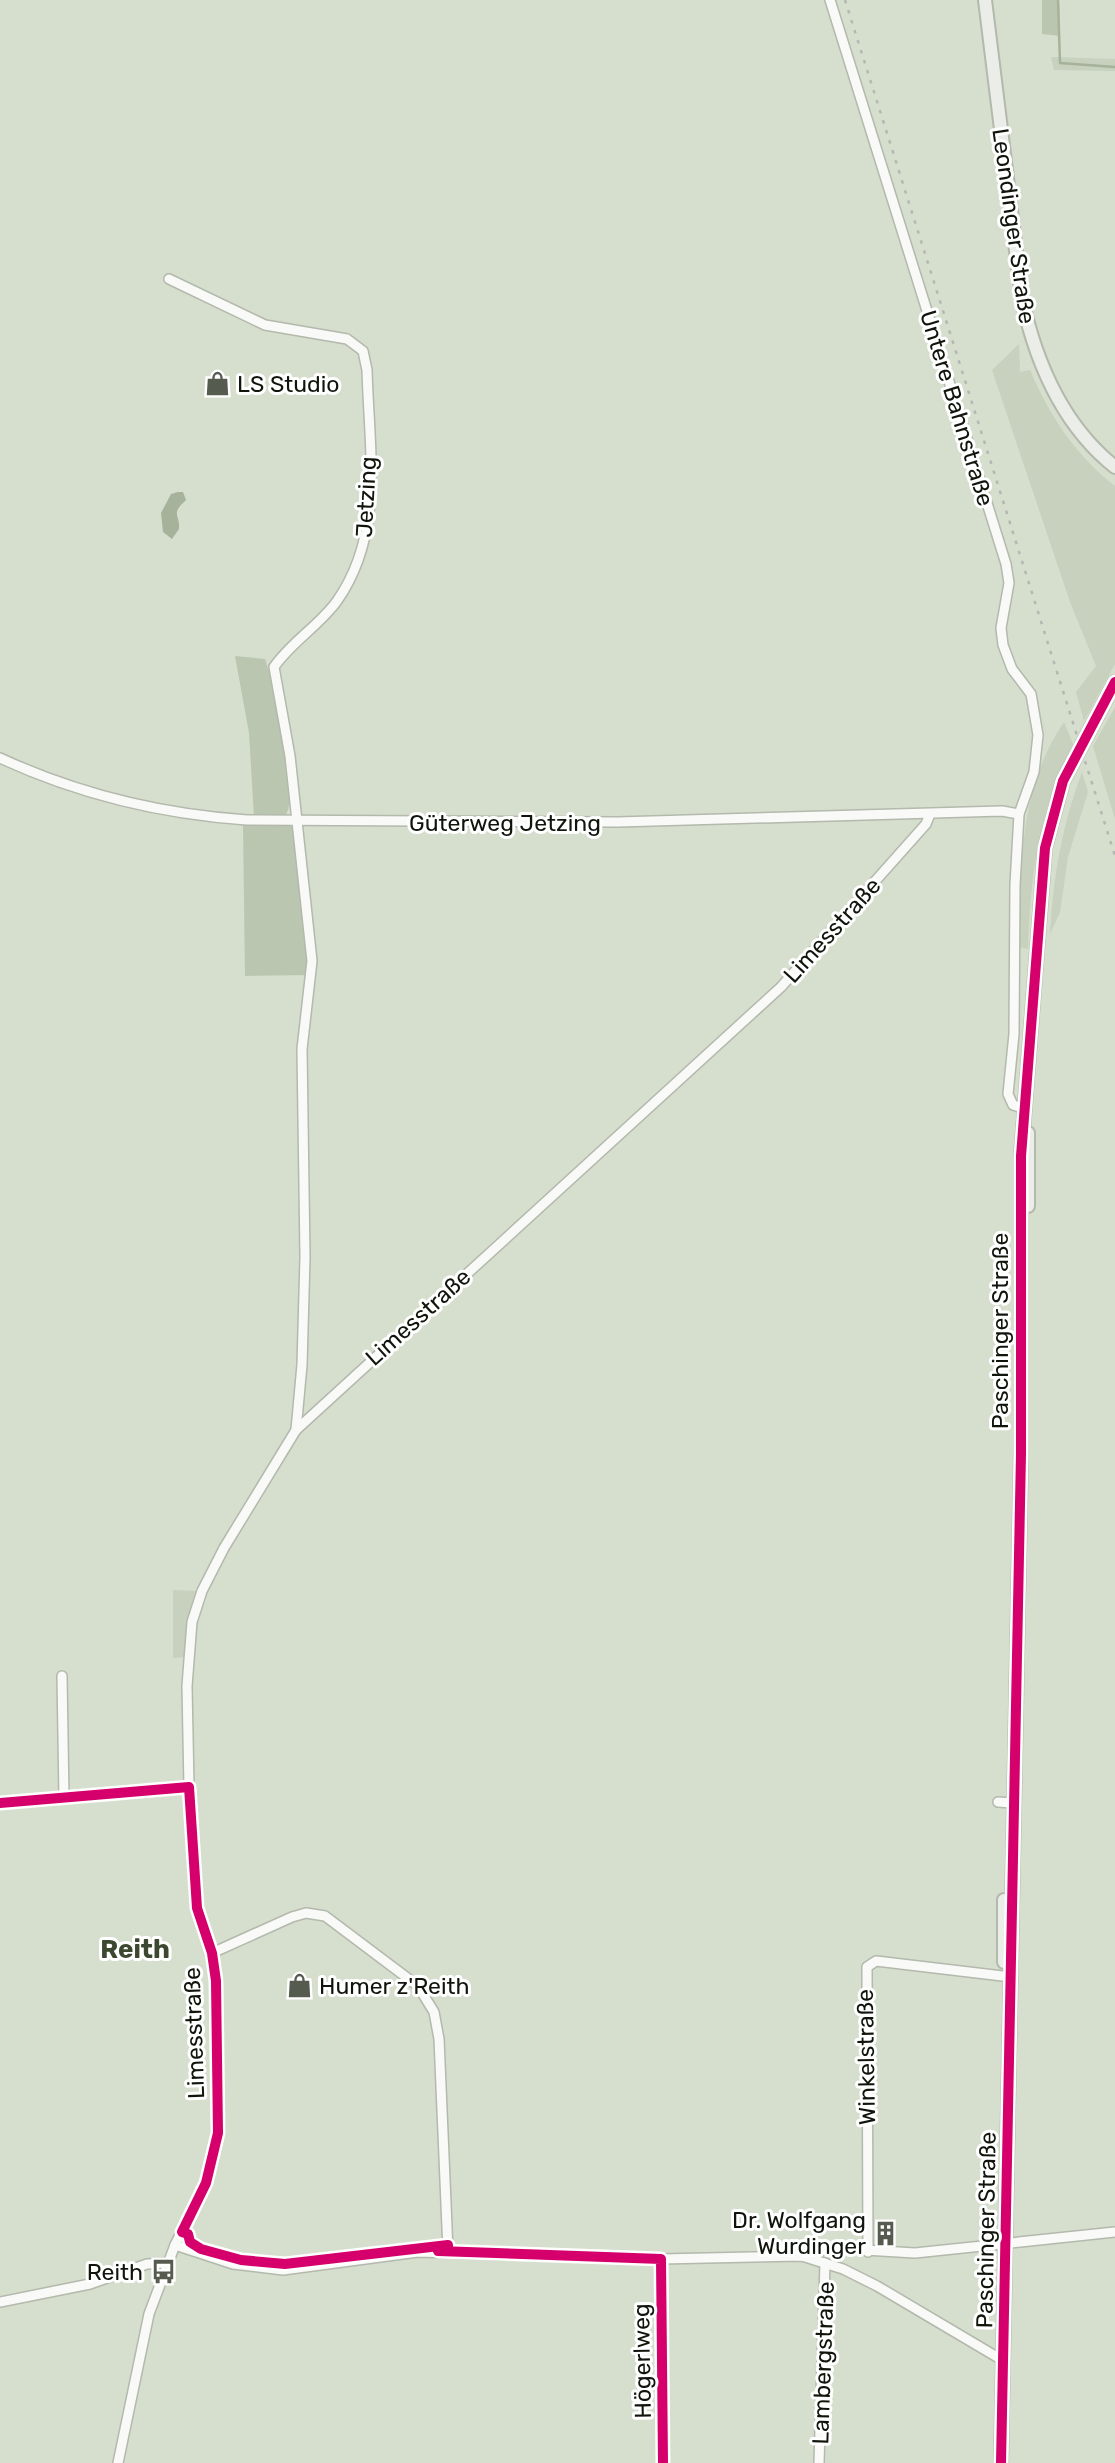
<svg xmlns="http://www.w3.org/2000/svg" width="1115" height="2463" viewBox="0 0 1115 2463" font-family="Rubik,sans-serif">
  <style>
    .green { fill: #c7d1be }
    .forest { fill: #bac6af }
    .water { fill: #a6b29a }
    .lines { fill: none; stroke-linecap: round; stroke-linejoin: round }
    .stream { stroke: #a6b29a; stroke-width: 2.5 }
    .street-casing { stroke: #b3b9ac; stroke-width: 12 }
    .secondary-casing { stroke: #b3b9ac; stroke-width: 16 }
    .street { stroke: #f9faf8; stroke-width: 9 }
    .secondary { stroke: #eaede8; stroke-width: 12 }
    .rail { stroke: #b5b7b4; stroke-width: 2.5; stroke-dasharray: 3.5 7; stroke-linecap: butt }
    .cycleway-casing { stroke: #fff; stroke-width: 15 }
    .cycleway { stroke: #d6006c; stroke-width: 10 }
    .labels { text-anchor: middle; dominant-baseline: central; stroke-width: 6; stroke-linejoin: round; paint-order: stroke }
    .street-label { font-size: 23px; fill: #10150b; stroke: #fff }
    .poi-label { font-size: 23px; fill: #10150b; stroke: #fff; text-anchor: start }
    .quarter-label { font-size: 26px; font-weight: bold; fill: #3c4930; stroke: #fff }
  </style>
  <rect width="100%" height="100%" fill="#d6dece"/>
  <g class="green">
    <path d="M 1051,57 L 1115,59 L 1115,71 L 1054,70 Z"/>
    <path d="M 1019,344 L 1020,372 L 1030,370 C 1049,415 1076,456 1115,486 L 1115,664 L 1084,721 L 1076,692 L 1096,666 L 1070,602 L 992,370 Z"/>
    <path d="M 1115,707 L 1115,819 L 1093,746 Z"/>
    <path d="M 1064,722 L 1073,744 C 1038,816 1031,870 1028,949 L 1019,947 C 1021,869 1018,789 1064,722 Z"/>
    <path d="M 1082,772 L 1088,792 L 1068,857 L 1060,912 L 1050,934 C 1053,878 1062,825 1082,772 Z"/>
    <path d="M 173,1590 L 198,1591 L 189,1621 L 184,1657 L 173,1658 Z"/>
  </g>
  <g class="forest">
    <path d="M 1042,0 L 1059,0 L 1060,36 L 1042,34 Z"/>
    <path d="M 235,656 L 265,659 C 275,689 300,788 286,815 L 254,817 L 249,733 Z"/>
    <path d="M 243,824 L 291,826 L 296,832 L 309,975 L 245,976 Z"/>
  </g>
  <path class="water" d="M 178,492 L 183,492 L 186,500 C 170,515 180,513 179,529 L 172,539 L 163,532 L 161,513 L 171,494 Z"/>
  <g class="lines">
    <path class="stream" d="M 1058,0 L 1060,63 L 1115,67"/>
    <defs>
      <g id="street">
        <path d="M 830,0 L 1006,564 L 1009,583 L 1001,628 L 1003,645 L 1012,669 L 1031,694 L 1038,735 L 1034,772 L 1019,814 L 1015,885 L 1014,1034 L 1008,1094 L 1013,1105 L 1026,1109"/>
        <path d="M 169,279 L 265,325 L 347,339 L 363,351 L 367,370 C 369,449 385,533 337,601 C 319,626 292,641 274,667 L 290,756 L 312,961 L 302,1049 L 305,1257 L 302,1365 L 296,1430"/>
        <path d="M 0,758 C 80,795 160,814 247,820 L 618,822 L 1002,811 L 1019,814"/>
        <path d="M 62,1676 L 64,1799"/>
        <path d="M 998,1802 L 1012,1803"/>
        <path d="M 0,1803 L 189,1787"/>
        <path d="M 212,1953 L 292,1917 L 306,1913 L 325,1916 L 418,1986 L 434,2012 L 439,2039 L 448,2251"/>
        <path d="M 175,2245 L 233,2264 L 283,2270 L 418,2252 L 661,2259 L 802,2256 L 843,2269 L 877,2286 L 997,2357 L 1005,2358"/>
        <path d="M 868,2252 L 867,1967 L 876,1961 L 1011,1977"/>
        <path d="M 802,2256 L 831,2248 L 915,2253 L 1115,2232"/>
        <path d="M 661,2259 L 663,2463"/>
        <path d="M 0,2302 L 90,2284 L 147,2264 L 167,2263"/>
        <path d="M 118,2463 L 149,2314 L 175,2245 L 206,2183 L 218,2133 L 216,1981 L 212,1953 L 197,1908 L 189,1787 L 187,1686 L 192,1622 L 202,1591 L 224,1548 L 296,1430 L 781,987 L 926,824 L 930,814"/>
        <path d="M 819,2463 L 825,2263"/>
      </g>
      <g id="secondary">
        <path d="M 985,0 L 1022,299 C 1036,363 1062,425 1115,467"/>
        <path d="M 1028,1206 L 1028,1133"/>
        <path d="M 1004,1962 L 1004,1900"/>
        <path d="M 1001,2463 L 1021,1454 L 1021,1156 L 1045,848 L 1063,781 L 1115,682"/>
      </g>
    </defs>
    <use href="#street" class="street-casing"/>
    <use href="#secondary" class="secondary-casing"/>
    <use href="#street" class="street"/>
    <use href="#secondary" class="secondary"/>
    <path class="rail" d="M 845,0 L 1115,856"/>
    <defs>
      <g id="cycleway">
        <path d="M 0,1803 L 189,1787 L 197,1908 L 212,1953 L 216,1981 L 218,2133 L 206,2183 L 182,2232 L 188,2234 L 190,2242 L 201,2249 L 241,2260 L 285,2264 L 448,2245 L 448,2251"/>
        <path d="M 438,2251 L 661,2259 L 663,2463"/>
        <path d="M 1001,2463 L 1021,1454 L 1021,1156 L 1045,848 L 1063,781 L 1115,682"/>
      </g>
    </defs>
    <use href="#cycleway" class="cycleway-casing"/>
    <use href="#cycleway" class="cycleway"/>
  </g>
  <defs>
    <symbol id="shop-bare" viewBox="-9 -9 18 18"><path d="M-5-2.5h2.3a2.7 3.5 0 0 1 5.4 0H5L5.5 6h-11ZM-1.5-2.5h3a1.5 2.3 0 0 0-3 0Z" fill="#555b4f" stroke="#fff" stroke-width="2.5" paint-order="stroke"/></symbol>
    <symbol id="building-bare" viewBox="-9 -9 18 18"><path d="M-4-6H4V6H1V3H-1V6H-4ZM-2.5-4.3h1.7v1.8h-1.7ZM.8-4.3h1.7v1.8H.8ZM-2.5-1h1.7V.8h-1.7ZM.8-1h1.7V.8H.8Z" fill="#555b4f" stroke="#fff" stroke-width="2.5" paint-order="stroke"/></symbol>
    <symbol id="bus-bare" viewBox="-9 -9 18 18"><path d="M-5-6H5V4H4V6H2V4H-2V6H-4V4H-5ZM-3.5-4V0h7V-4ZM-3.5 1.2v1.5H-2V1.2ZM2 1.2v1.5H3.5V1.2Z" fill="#555b4f" stroke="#fff" stroke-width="2.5" paint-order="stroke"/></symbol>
  </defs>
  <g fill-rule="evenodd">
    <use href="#shop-bare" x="200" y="366" width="35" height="35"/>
    <use href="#shop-bare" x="282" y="1968" width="35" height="35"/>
    <use href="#building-bare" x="868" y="2216" width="35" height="35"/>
    <use href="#bus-bare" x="146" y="2254" width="35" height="35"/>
  </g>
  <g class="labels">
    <g class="street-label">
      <text transform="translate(1014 226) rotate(82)">Leondinger Straße</text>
      <text transform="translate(957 408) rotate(73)">Untere Bahnstraße</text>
      <text transform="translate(366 497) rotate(-87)">Jetzing</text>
      <text x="505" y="823">Güterweg Jetzing</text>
      <text transform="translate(832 930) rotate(-48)">Limesstraße</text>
      <text transform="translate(418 1317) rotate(-42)">Limesstraße</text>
      <text transform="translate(1000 1331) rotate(-90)">Paschinger Straße</text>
      <text transform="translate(194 2033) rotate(-92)">Limesstraße</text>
      <text transform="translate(866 2057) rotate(-91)">Winkelstraße</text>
      <text transform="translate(986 2230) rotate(-89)">Paschinger Straße</text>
      <text transform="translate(642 2361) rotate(-91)">Högerlweg</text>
      <text transform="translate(823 2363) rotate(-88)">Lambergstraße</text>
    </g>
    <g class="poi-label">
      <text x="237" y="384">LS Studio</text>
      <text x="319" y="1986">Humer z'Reith</text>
      <text x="866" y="2220" text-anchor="end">Dr. Wolfgang<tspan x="866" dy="26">Wurdinger</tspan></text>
      <text x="143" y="2272" text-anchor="end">Reith</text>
    </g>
    <g class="quarter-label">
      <text x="135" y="1949">Reith</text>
    </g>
  </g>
</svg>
